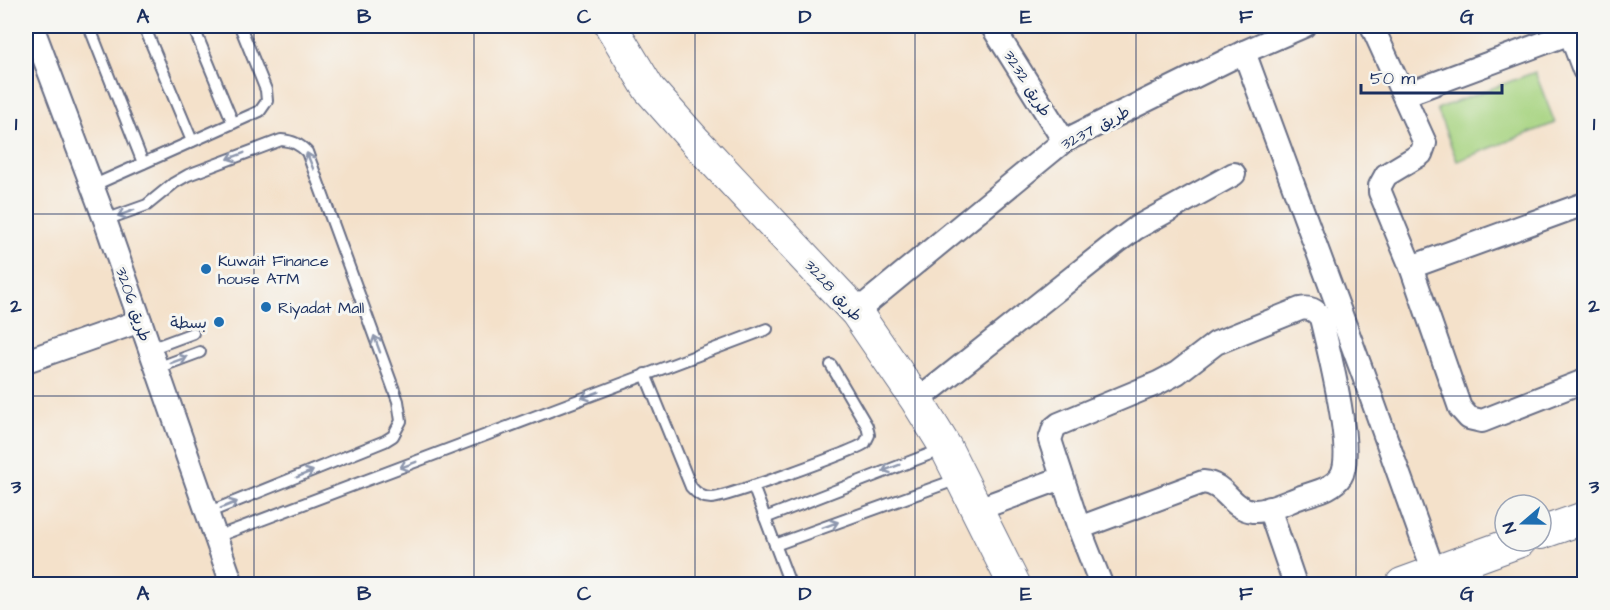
<svg xmlns="http://www.w3.org/2000/svg" width="1610" height="610" font-family="'Architects Daughter','Playpen Sans Arabic',sans-serif">
<style>
.green{fill:#a6d37f;stroke:#60816e;stroke-width:1.5}
.lines{fill:none;stroke-linecap:round;stroke-linejoin:round}
.lane-casing{stroke:#676d84;stroke-width:14}
.street-casing{stroke:#676d84;stroke-width:26}
.secondary-casing{stroke:#676d84;stroke-width:34}
.lane{stroke:#fff;stroke-width:10}
.street{stroke:#fff;stroke-width:22}
.secondary{stroke:#fff;stroke-width:32}
.oneway{stroke:#8d97ae}
.grid{fill:none;stroke:#1b2f5e;stroke-width:1.5;stroke-opacity:0.55}
.poi-dot{fill:#1f6fb2;stroke:#f6f6f2;stroke-width:2}
.labels{text-anchor:middle;stroke-width:6;stroke-linejoin:round;paint-order:stroke}
.street-label{font-size:16px;fill:#1b2f5e;stroke:#f6f6f2}
.poi-label{font-size:16px;fill:#1b2f5e;stroke:#f6f6f2;text-anchor:start}
.neatline{fill:none;stroke:#1b2f5e;stroke-width:2}
.grid-label{font-size:20px;text-anchor:middle;font-weight:bold;fill:#1b2f5e}
</style>
<rect width="100%" height="100%" fill="#f6f6f2"/>
<filter id="ink" filterUnits="userSpaceOnUse"><feTurbulence type="fractalNoise" baseFrequency=".0167" numOctaves="2"/><feDisplacementMap in="SourceGraphic" scale="12" xChannelSelector="R" yChannelSelector="G"/><feConvolveMatrix kernelMatrix="1 2 1 2 8 2 1 2 1" color-interpolation-filters="sRGB"/></filter>
<filter id="wash" filterUnits="userSpaceOnUse"><feTurbulence type="fractalNoise" baseFrequency=".008" numOctaves="4" result="noise"/><feDisplacementMap in="SourceGraphic" scale="24" xChannelSelector="R" yChannelSelector="G"/><feGaussianBlur stdDeviation="1.35" result="paint"/><feColorMatrix in="noise" values="0 0 0 0 0 0 0 0 0 0 0 0 0 0 0 0 0 1.4 0 .05"/><feComposite in="paint" operator="in"/></filter>
<g filter="url(#wash)">
<rect width="100%" height="100%" fill="#f4e1ca"/>
<polygon class="green" points="1535,72 1555,123 1457,161 1437,109"/>
</g>
<g filter="url(#ink)">
<g class="lines">
<defs>
<g id="lane">
<polyline points="89,26 143,163"/>
<polyline points="144,26 192,141"/>
<polyline points="193,26 233,123"/>
<polyline points="92,186 260,111 267,101 266,90 240,26"/>
<path d="M 105,220 L 147,205 L 174,183 L 188,175 L 281,140 C 293,141 299,144 307,152 L 398,401 L 401,421 L 393,436 L 385,441 L 207,513"/>
<polyline points="150,349 193,333"/>
<polyline points="157,368 200,352"/>
<path d="M 645,374 L 691,487 C 696,493 702,498 711,498 C 722,499 855,451 865,443 L 869,435 L 867,426 L 831,365"/>
<polyline points="753,486 790,584"/>
<polyline points="765,518 943,449"/>
<polyline points="216,537 767,329"/>
<polyline points="775,545 958,479"/>
<polyline points="1459,584 1473,581 1483,584"/>
</g>
<g id="street">
<polyline points="32,26 105,220 232,584"/>
<polyline points="992,26 1064,141"/>
<polyline points="1372,26 1425,143 1421,154 1386,175 1380,186 1380,192 1411,267 1460,408 1469,418 1482,421 1584,381"/>
<polyline points="1570,33 1584,70"/>
<polyline points="1244,52 1363,374 1434,572"/>
<polyline points="1404,95 1584,28"/>
<polyline points="1411,267 1584,204"/>
<polyline points="856,312 1064,141 1244,52 1304,26"/>
<polyline points="26,361 140,321"/>
<polyline points="917,401 1117,242 1136,228 1234,174"/>
<polyline points="1269,508 1295,584"/>
<polyline points="978,509 1062,478"/>
<path d="M 1079,528 L 1203,482 C 1227,484 1229,508 1253,511 C 1268,512 1287,502 1301,497 C 1315,492 1333,489 1341,476 C 1355,454 1328,347 1321,318 C 1316,310 1309,307 1300,309 L 1216,343 L 1177,373 L 1158,383 L 1059,424 L 1054,428 L 1050,440 L 1079,528 L 1101,584"/>
</g>
<g id="secondary">
<polyline points="611,26 649,89 696,142 856,312 917,401 946,448 1014,584"/>
<polyline points="1541,533 1584,518"/>
<polyline points="1402,584 1520,541"/>
</g>
</defs>
<use href="#lane" class="lane-casing"/>
<use href="#street" class="street-casing"/>
<use href="#secondary" class="secondary-casing"/>
<use href="#lane" class="lane"/>
<use href="#street" class="street"/>
<use href="#secondary" class="secondary"/>
</g>
<defs><path id="oneway-shaft" d="M-6 0H5M1.5-3L5.5 0L1.5 3" fill="none" stroke-width="1.6" stroke-linecap="round" stroke-linejoin="round" transform="scale(1.5)"/></defs>
<g class="oneway">
<use href="#oneway-shaft" transform="translate(236 156) rotate(159)"/>
<use href="#oneway-shaft" transform="translate(310 161) rotate(-112)"/>
<use href="#oneway-shaft" transform="translate(126 213) rotate(160)"/>
<use href="#oneway-shaft" transform="translate(377 344) rotate(-110)"/>
<use href="#oneway-shaft" transform="translate(179 360) rotate(-20)"/>
<use href="#oneway-shaft" transform="translate(590 395) rotate(159)"/>
<use href="#oneway-shaft" transform="translate(408 465) rotate(159)"/>
<use href="#oneway-shaft" transform="translate(891 468) rotate(159)"/>
<use href="#oneway-shaft" transform="translate(305 474) rotate(-22)"/>
<use href="#oneway-shaft" transform="translate(229 505) rotate(-22)"/>
<use href="#oneway-shaft" transform="translate(830 525) rotate(-20)"/>
</g>
</g>
<path class="grid" d="M 254,26 L 254,584M 474,26 L 474,584M 695,26 L 695,584M 915,26 L 915,584M 1136,26 L 1136,584M 1356,26 L 1356,584M 26,214 L 1584,214M 26,396 L 1584,396"/>
<g class="poi-dot">
<circle cx="206" cy="269" r="6"/>
<circle cx="266" cy="307" r="6"/>
<circle cx="219" cy="322" r="6"/>
</g>
<g class="labels">
<g class="street-label">
<text transform="translate(1028 83) rotate(58)" y="6">طريق 3232</text>
<text transform="translate(1095 127) rotate(-28)" y="6">طريق 3237</text>
<text transform="translate(834 290) rotate(48)" y="6">طريق 3228</text>
<text transform="translate(134 304) rotate(71)" y="6">طريق 3206</text>
</g>
<g class="poi-label">
<text x="218" y="266">Kuwait Finance<tspan x="218" dy="18">house ATM</tspan></text>
<text x="278" y="313">Riyadat Mall</text>
<text x="207" y="328" text-anchor="end">بسطة</text>
</g>
</g>
<rect width="1610" height="610" fill="none" stroke="#f6f6f2" stroke-width="66"/>
<g transform="translate(1523 523) rotate(250)"><circle r="28" fill="#f6f6f2" stroke="#9ea6b7" stroke-width="1.5"/>
<path d="M0-4.5L10 22L0 15L-10 22Z" fill="#1f6fb2"/>
<text y="-9" font-size="16" font-weight="bold" text-anchor="middle" fill="#1b2f5e">N</text>
</g>
<path d="M1361 84v9h141v-9" fill="none" stroke="#1b2f5e" stroke-width="3"/>
<text x="1370" y="84" font-size="18" fill="#1b2f5e" stroke="#f6f6f2" stroke-width="4.5" paint-order="stroke">50 m</text>
<rect x="33" y="33" width="1544" height="544" class="neatline"/>
<g class="grid-label">
<text x="143" y="23">A</text>
<text x="364" y="23">B</text>
<text x="584" y="23">C</text>
<text x="805" y="23">D</text>
<text x="1026" y="23">E</text>
<text x="1246" y="23">F</text>
<text x="1467" y="23">G</text>
<text x="16" y="130">1</text>
<text x="1594" y="130">1</text>
<text x="16" y="312">2</text>
<text x="1594" y="312">2</text>
<text x="16" y="493">3</text>
<text x="1594" y="493">3</text>
<text x="143" y="600">A</text>
<text x="364" y="600">B</text>
<text x="584" y="600">C</text>
<text x="805" y="600">D</text>
<text x="1026" y="600">E</text>
<text x="1246" y="600">F</text>
<text x="1467" y="600">G</text>
</g>
</svg>
